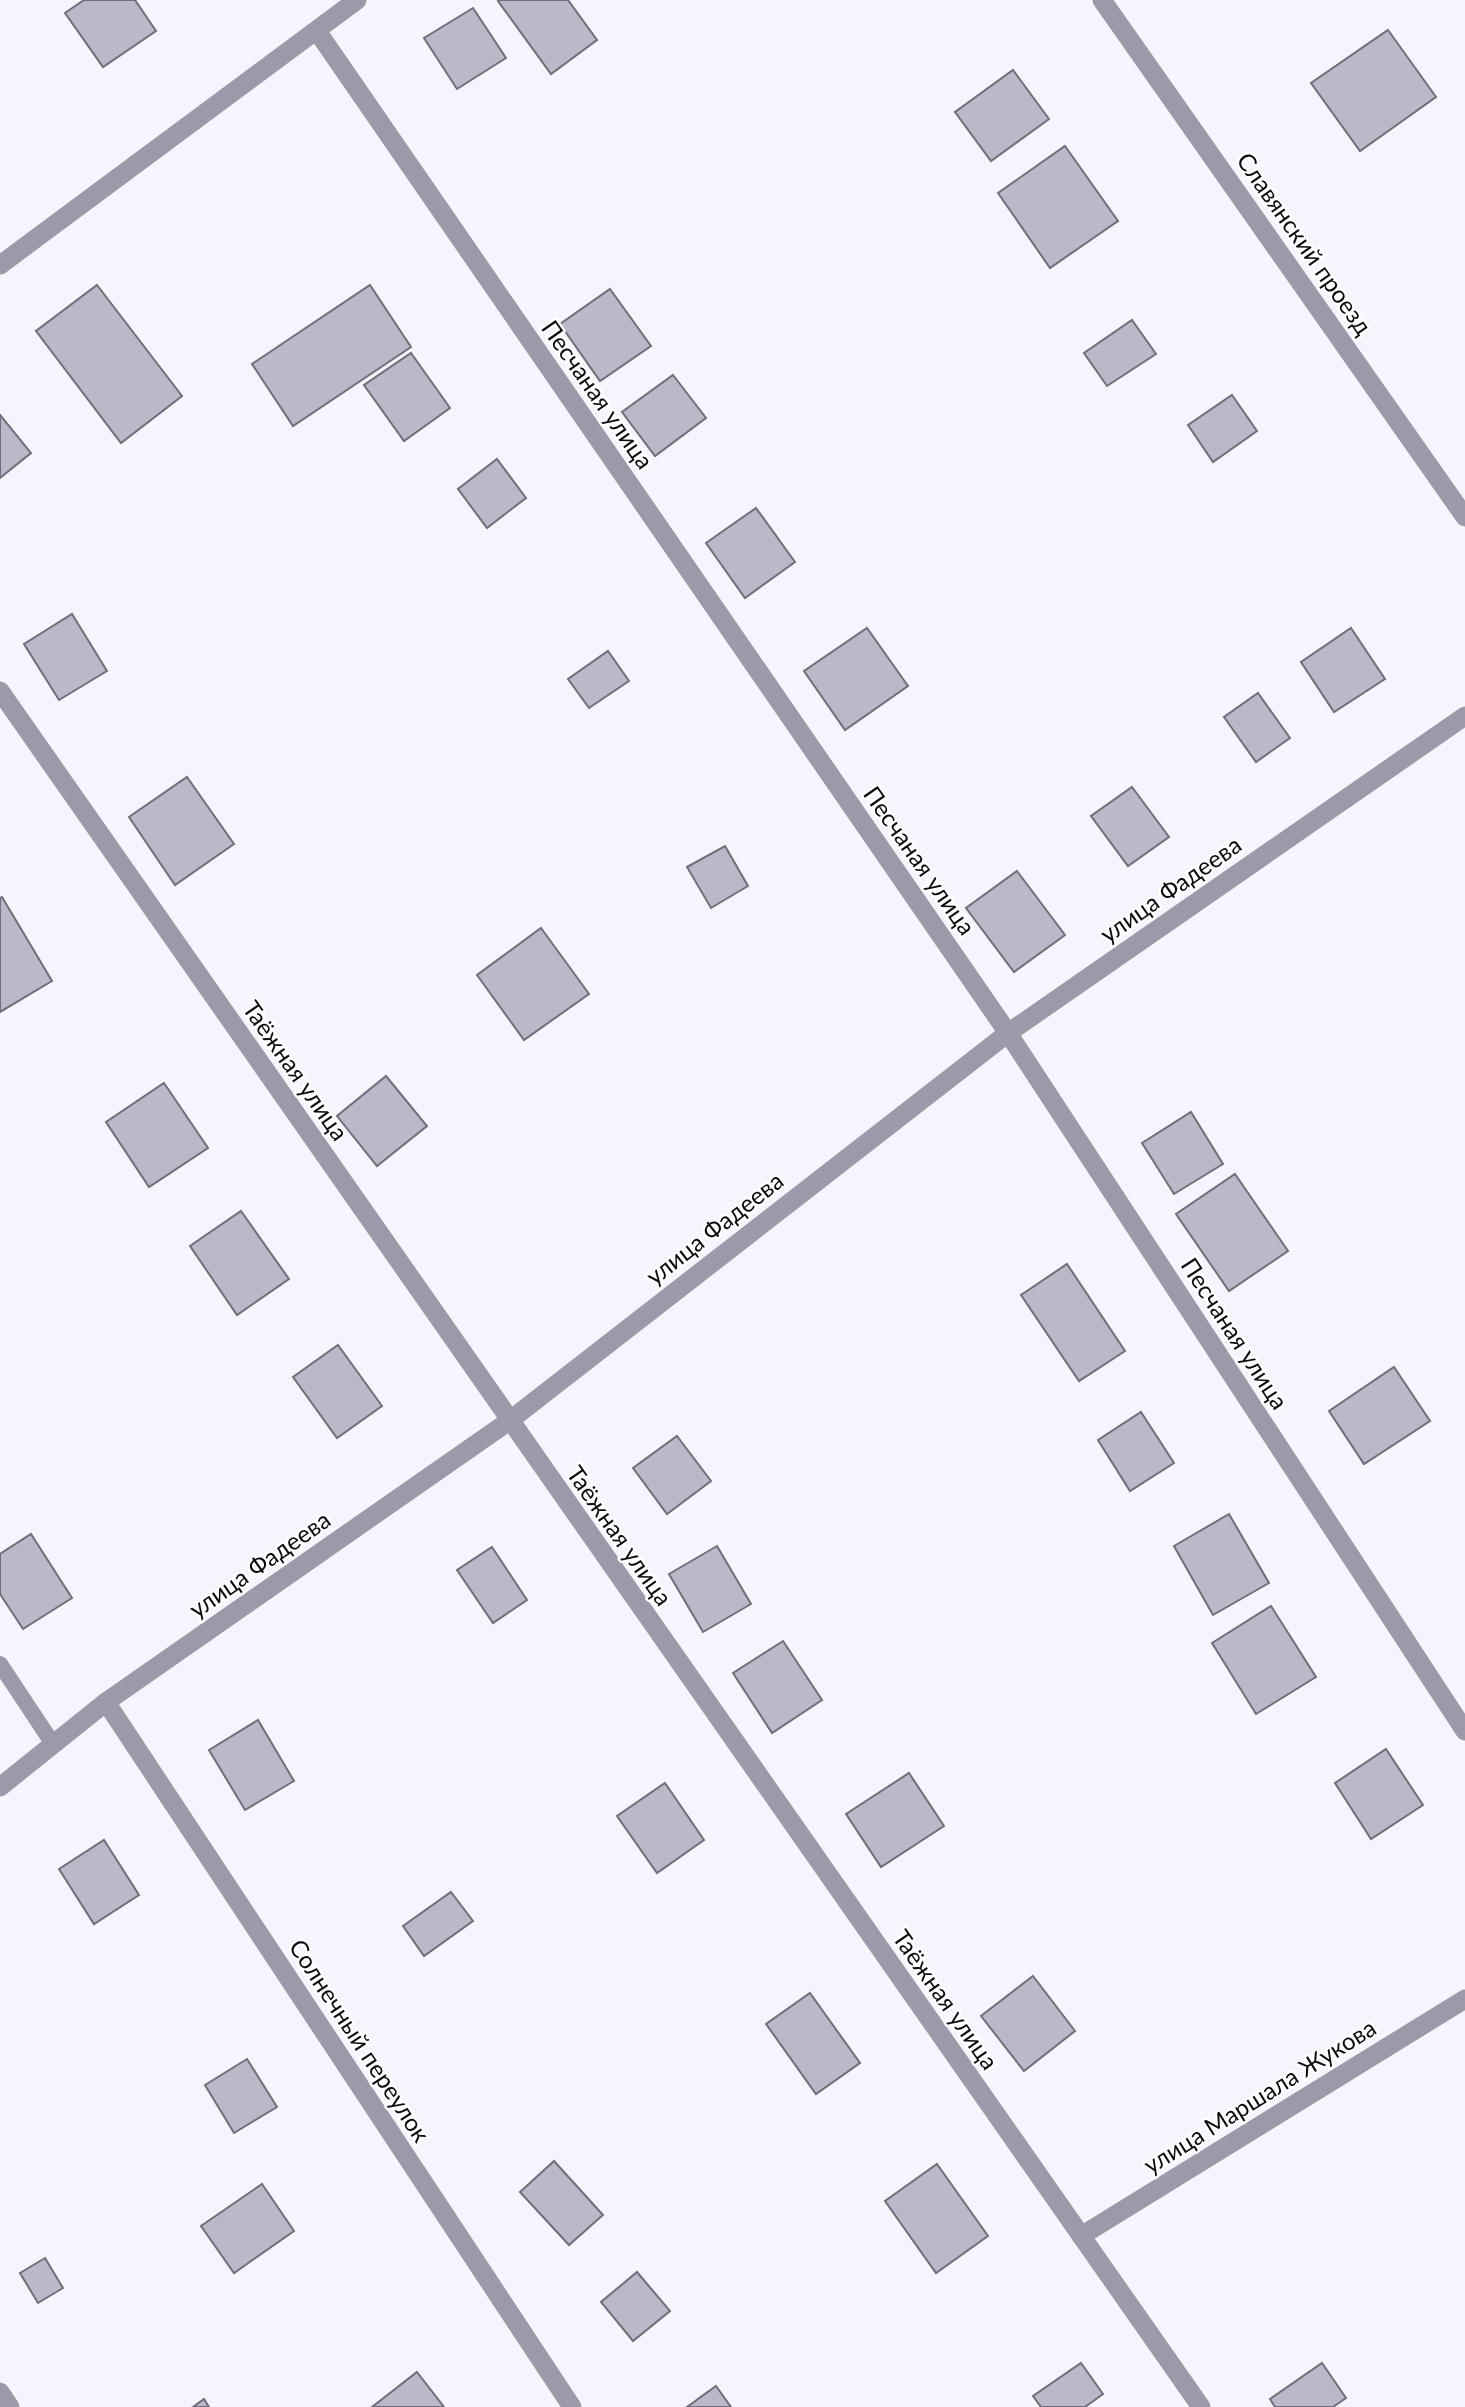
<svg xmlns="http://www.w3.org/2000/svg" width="1465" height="2407" font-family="Lato,sans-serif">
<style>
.building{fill:#bdb8c7;stroke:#726d7b;stroke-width:2}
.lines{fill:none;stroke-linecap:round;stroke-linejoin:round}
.service{stroke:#9e99a9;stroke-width:16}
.minor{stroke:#9e99a9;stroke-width:19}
.labels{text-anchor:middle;stroke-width:5;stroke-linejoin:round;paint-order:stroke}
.street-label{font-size:24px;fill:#0c0a0f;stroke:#fff}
</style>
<rect width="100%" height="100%" fill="#f7f4fe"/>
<g class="building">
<polygon points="84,0 135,0 156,31 103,67 65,13"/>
<polygon points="500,0 568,0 597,40 551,74 498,1"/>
<polygon points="473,8 506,58 457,89 424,38"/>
<polygon points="1388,30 1436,97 1360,151 1311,83"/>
<polygon points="1013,70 1049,119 991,161 955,112"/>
<polygon points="1065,146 1118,221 1050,268 998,193"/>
<polygon points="97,285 182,396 121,443 36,331"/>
<polygon points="370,285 411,347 293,426 252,364"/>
<polygon points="610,289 651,346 600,381 560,324"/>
<polygon points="1132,320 1156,354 1107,386 1084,353"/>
<polygon points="411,353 450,408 404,441 364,385"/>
<polygon points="673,375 706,418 655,456 622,412"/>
<polygon points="1232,395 1257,431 1213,462 1188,425"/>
<polygon points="0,415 31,453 0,478"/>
<polygon points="497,459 526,498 487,528 458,489"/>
<polygon points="756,508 795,562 745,598 706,543"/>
<polygon points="72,614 107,671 59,700 24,644"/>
<polygon points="867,628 908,686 845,730 804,671"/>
<polygon points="1351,628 1385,679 1334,712 1301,662"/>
<polygon points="608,651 629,681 589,708 568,679"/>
<polygon points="1258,693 1290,738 1256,762 1224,717"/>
<polygon points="187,777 234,844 175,885 129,817"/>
<polygon points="1132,787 1169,837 1128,866 1091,816"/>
<polygon points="725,846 748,886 711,908 687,867"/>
<polygon points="1017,871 1065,935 1014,972 966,908"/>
<polygon points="2,897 52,981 0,1012 0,898"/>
<polygon points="541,928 589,994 524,1040 477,975"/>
<polygon points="386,1076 427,1126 377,1166 337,1116"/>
<polygon points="164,1083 208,1148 149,1187 106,1122"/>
<polygon points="1191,1112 1223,1164 1174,1194 1142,1143"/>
<polygon points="1235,1174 1288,1251 1229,1291 1176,1214"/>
<polygon points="241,1211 289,1279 237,1315 190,1246"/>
<polygon points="1067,1264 1125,1351 1079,1381 1021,1295"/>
<polygon points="338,1345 382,1406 337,1438 293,1377"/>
<polygon points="1394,1367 1430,1421 1364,1464 1329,1411"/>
<polygon points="1141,1412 1174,1463 1130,1491 1098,1440"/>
<polygon points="677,1436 711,1481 667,1514 633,1468"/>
<polygon points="1229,1514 1269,1583 1213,1615 1174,1546"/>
<polygon points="31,1534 72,1598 23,1629 0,1594 0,1554"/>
<polygon points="717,1546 751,1604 703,1632 669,1574"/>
<polygon points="492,1547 527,1600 493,1623 457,1570"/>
<polygon points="1271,1606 1316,1677 1256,1714 1212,1643"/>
<polygon points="783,1641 822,1700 772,1733 733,1673"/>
<polygon points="258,1720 294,1781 245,1810 209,1750"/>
<polygon points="1386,1749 1423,1805 1371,1839 1335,1783"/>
<polygon points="909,1773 944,1826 881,1867 846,1814"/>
<polygon points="665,1783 704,1840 657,1873 617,1816"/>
<polygon points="104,1840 139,1895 94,1924 59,1869"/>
<polygon points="451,1892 473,1921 424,1956 403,1926"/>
<polygon points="1033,1976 1075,2031 1024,2071 981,2016"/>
<polygon points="810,1993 860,2063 816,2094 766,2024"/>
<polygon points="247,2059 277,2107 234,2133 205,2085"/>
<polygon points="554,2161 603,2215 569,2245 520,2192"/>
<polygon points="937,2164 988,2236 936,2273 885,2201"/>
<polygon points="262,2184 294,2231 234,2273 201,2226"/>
<polygon points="45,2258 63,2288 38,2303 20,2273"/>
<polygon points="637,2272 670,2311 633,2341 601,2302"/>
<polygon points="1081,2363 1103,2394 1085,2407 1041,2407 1033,2396"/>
<polygon points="1322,2363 1346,2398 1333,2407 1275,2407 1270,2399"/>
<polygon points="417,2372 444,2407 372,2407"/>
<polygon points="716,2386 731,2407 687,2407"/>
<polygon points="204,2399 209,2407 193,2407"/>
</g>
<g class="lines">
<polyline class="service" points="0,1664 53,1744"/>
<g class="minor">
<polyline points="1102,0 1465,517"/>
<polyline points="317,31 1008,1033 1465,1731"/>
<polyline points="0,265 357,0"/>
<polyline points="0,691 1201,2407"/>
<polyline points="106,1702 572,2407"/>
<polyline points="0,1787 106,1702 509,1421 1008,1033 1465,716"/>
<polyline points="1081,2236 1465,1999"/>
<polyline points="0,2392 10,2407"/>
</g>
</g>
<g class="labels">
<g class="street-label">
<text transform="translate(1304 244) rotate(55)" y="8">Славянский проезд</text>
<text transform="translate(597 395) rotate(55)" y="8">Песчаная улица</text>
<text transform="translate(919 861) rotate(55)" y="8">Песчаная улица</text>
<text transform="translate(1171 890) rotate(-35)" y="8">улица Фадеева</text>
<text transform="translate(295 1071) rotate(55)" y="8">Таёжная улица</text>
<text transform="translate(715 1229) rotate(-38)" y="8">улица Фадеева</text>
<text transform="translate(1234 1334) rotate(57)" y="8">Песчаная улица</text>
<text transform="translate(619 1536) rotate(55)" y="8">Таёжная улица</text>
<text transform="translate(260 1565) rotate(-35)" y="8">улица Фадеева</text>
<text transform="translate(945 2000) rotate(55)" y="8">Таёжная улица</text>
<text transform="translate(359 2041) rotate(57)" y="8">Солнечный переулок</text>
<text transform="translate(1260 2097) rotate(-32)" y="8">улица Маршала Жукова</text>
</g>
</g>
</svg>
